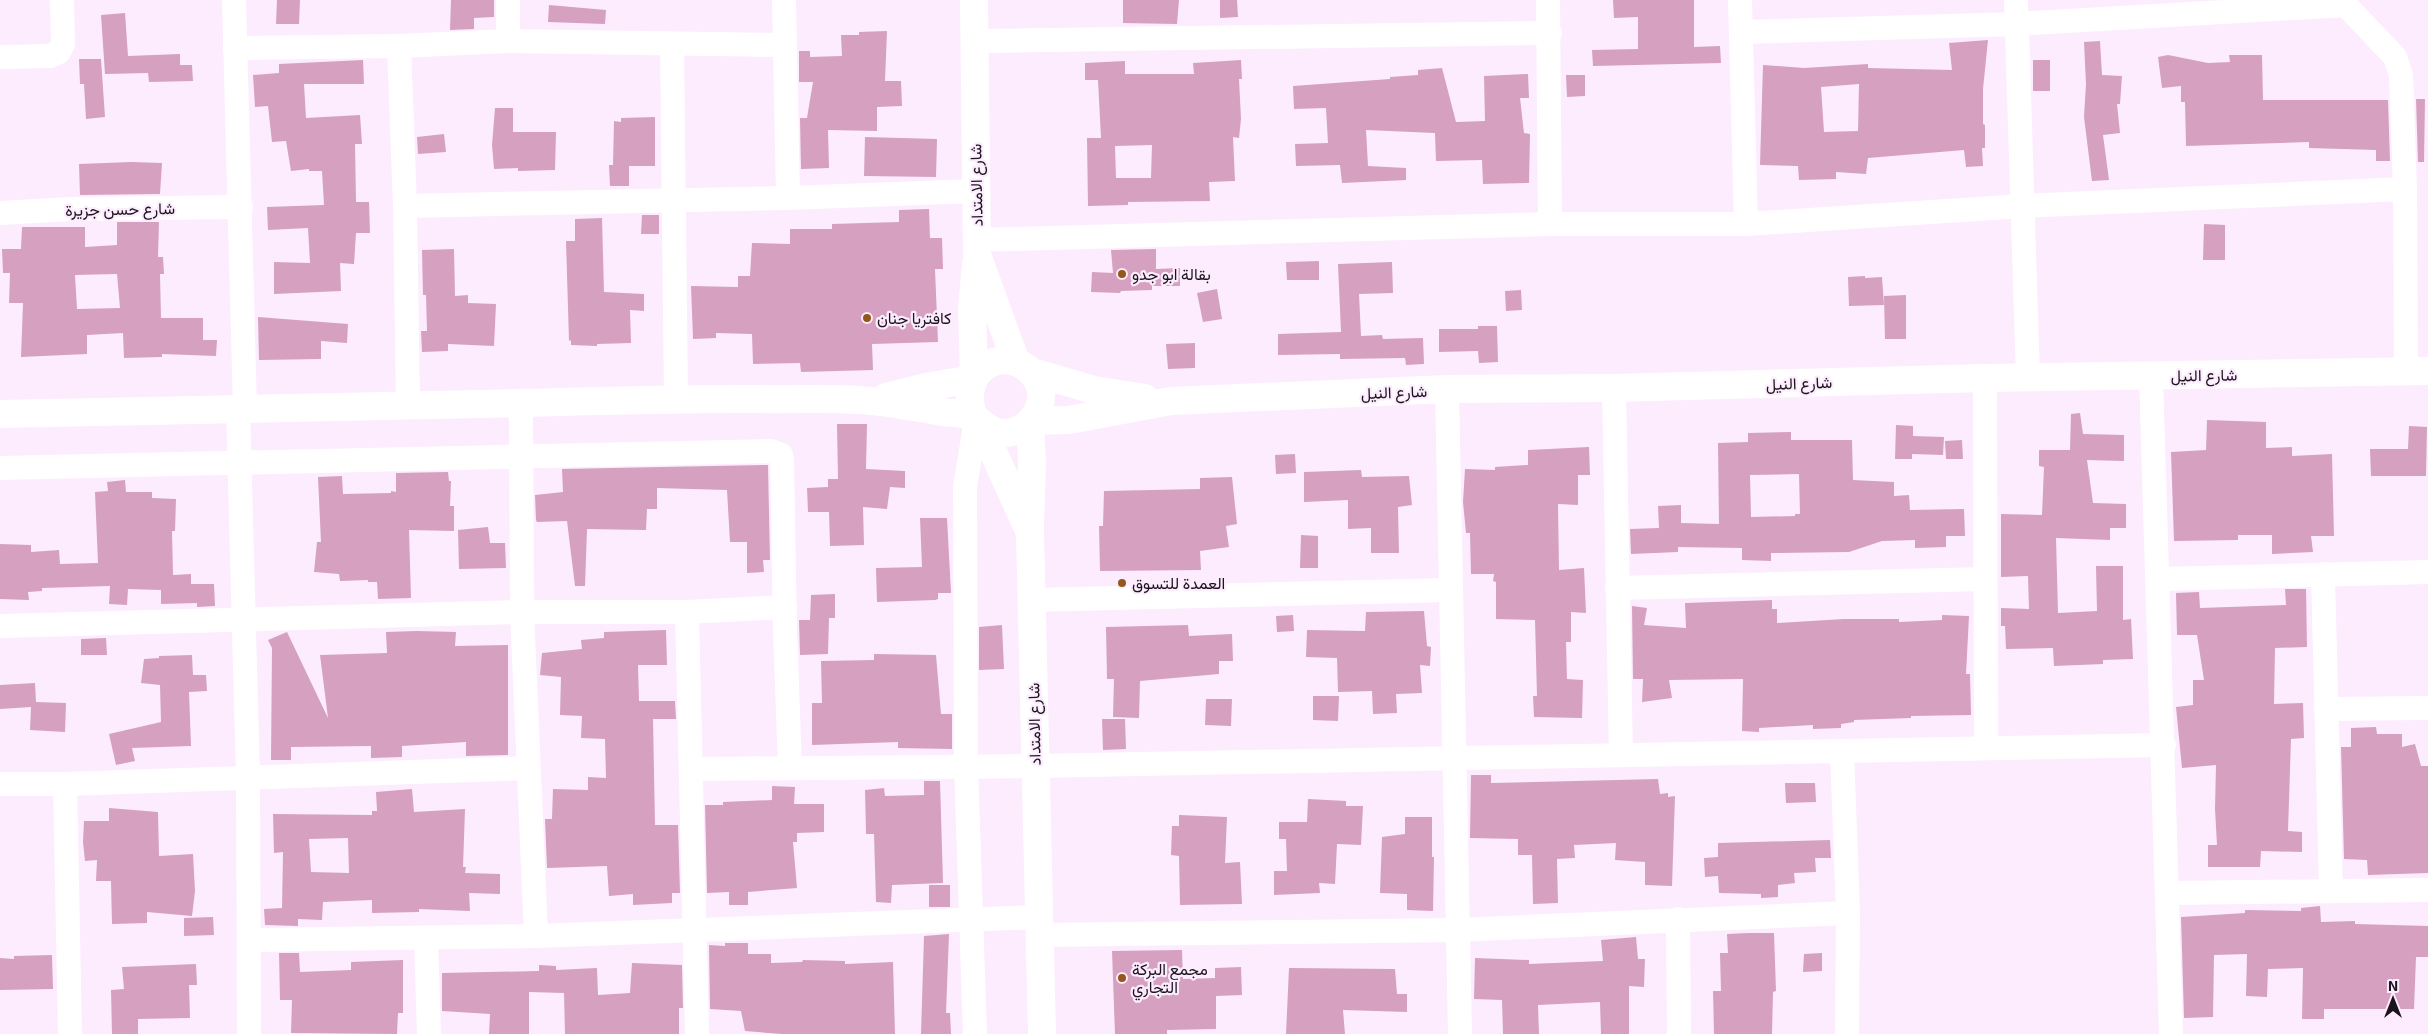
<svg xmlns="http://www.w3.org/2000/svg" width="2428" height="1034" font-family="'Exo 2',Vazirmatn,sans-serif">
<style>
.building{fill:#d6a0c1;fill-rule:evenodd}
.lines{fill:none;stroke-linecap:round;stroke-linejoin:round}
.street{stroke:#fff;stroke-width:24}
.secondary{stroke:#fff;stroke-width:28}
.poi-dot{fill:#94561b;stroke:#fcecfe;stroke-width:2}
.labels{text-anchor:middle;stroke-width:4.5;stroke-linejoin:round;paint-order:stroke}
.street-label{font-size:16px;fill:#1b141c;stroke:#fcecfe}
.poi-label{font-size:16px;fill:#1b141c;stroke:#fcecfe;text-anchor:start}
</style>
<rect width="100%" height="100%" fill="#fcecfe"/>
<g class="building">
<polygon points="277,0 300,0 299,24 276,24"/>
<polygon points="451,0 494,0 494,17 474,18 474,29 450,30"/>
<polygon points="1123,0 1179,0 1177,24 1123,23"/>
<polygon points="1220,0 1237,0 1238,17 1220,18"/>
<polygon points="1613,0 1694,0 1694,47 1720,46 1721,63 1593,66 1592,50 1638,49 1638,17 1614,18"/>
<polygon points="549,5 606,10 605,24 548,22"/>
<polygon points="125,13 128,56 180,54 180,65 192,65 193,81 149,82 148,73 105,74 101,15"/>
<polygon points="887,31 885,81 901,81 902,106 877,107 877,131 828,130 829,168 801,169 800,118 807,118 813,82 799,82 799,51 810,51 810,57 842,56 841,35 859,35 859,32"/>
<path d="M 1988,40 L 1983,89 L 1983,124 L 1985,125 L 1985,148 L 1982,148 L 1983,166 L 1966,167 L 1964,150 L 1868,158 L 1866,174 L 1836,172 L 1836,179 L 1799,180 L 1798,166 L 1760,165 L 1763,65 L 1804,68 L 1868,64 L 1868,68 L 1952,70 L 1949,43 ZM 1859,84 L 1858,131 L 1824,132 L 1821,87 Z"/>
<polygon points="2100,41 2102,75 2122,76 2120,104 2117,104 2120,133 2103,135 2109,180 2092,181 2084,117 2086,84 2084,42"/>
<polygon points="2168,55 2208,63 2230,62 2229,55 2262,55 2263,100 2388,100 2390,161 2376,161 2376,150 2309,148 2309,142 2186,146 2185,102 2181,102 2181,86 2162,88 2158,57"/>
<polygon points="79,59 101,59 105,117 86,119 84,84 80,84"/>
<polygon points="363,60 364,84 304,84 306,118 360,115 362,144 355,144 356,202 369,202 370,233 356,233 354,264 340,263 341,291 274,294 274,262 310,263 308,228 268,230 267,207 324,205 322,171 309,171 309,169 291,171 286,141 272,142 268,106 255,107 253,75 279,73 279,64"/>
<path d="M 1241,60 L 1242,79 L 1239,79 L 1241,119 L 1239,138 L 1233,137 L 1235,181 L 1209,182 L 1210,201 L 1128,202 L 1128,205 L 1088,206 L 1087,138 L 1101,138 L 1098,80 L 1085,80 L 1085,63 L 1125,61 L 1125,74 L 1194,74 L 1193,63 ZM 1152,145 L 1151,178 L 1116,178 L 1115,146 Z"/>
<rect x="2033" y="60" width="17" height="31"/>
<polygon points="1442,68 1456,122 1485,121 1484,76 1528,74 1529,98 1520,98 1524,133 1530,134 1529,183 1483,184 1482,160 1436,161 1435,133 1366,130 1368,166 1406,168 1406,180 1342,183 1340,165 1296,166 1295,144 1328,143 1326,108 1294,109 1293,86 1390,79 1390,77 1418,75 1418,70"/>
<polygon points="1566,75 1585,75 1585,96 1567,97"/>
<polygon points="2416,99 2425,99 2424,162 2418,162"/>
<polygon points="495,108 513,108 513,132 556,132 555,170 518,171 518,168 494,169 492,145"/>
<polygon points="655,117 655,166 629,166 629,186 610,186 609,165 613,165 614,121 621,122 621,118"/>
<polygon points="444,134 446,152 418,154 417,137"/>
<polygon points="865,137 937,139 936,177 864,176"/>
<polygon points="131,162 162,163 160,194 80,195 79,164"/>
<polygon points="929,209 930,238 942,238 943,269 935,269 938,342 872,344 873,370 801,372 800,363 753,364 752,334 716,333 716,338 693,339 691,286 738,287 738,276 750,276 752,243 790,244 790,229 832,229 832,224 899,222 899,210"/>
<polygon points="642,215 659,215 659,234 641,234"/>
<polygon points="602,218 604,292 644,294 644,311 630,310 631,343 597,344 597,346 571,345 571,340 569,341 566,241 575,241 575,219"/>
<path d="M 117,222 L 159,222 L 158,257 L 163,257 L 164,274 L 160,274 L 161,318 L 203,318 L 203,340 L 217,340 L 216,356 L 162,354 L 162,357 L 124,358 L 123,333 L 87,335 L 87,354 L 21,357 L 23,303 L 9,303 L 10,273 L 3,273 L 2,249 L 21,249 L 22,227 L 85,227 L 85,247 L 117,245 ZM 117,274 L 120,308 L 77,309 L 75,275 Z"/>
<polygon points="2204,224 2225,225 2225,260 2203,260"/>
<polygon points="454,249 455,296 468,295 468,303 496,304 494,346 448,344 448,351 422,352 421,331 427,331 426,295 423,295 422,250"/>
<polygon points="1156,249 1156,269 1180,268 1180,286 1152,286 1152,290 1121,291 1120,293 1091,292 1092,272 1113,273 1111,250"/>
<polygon points="1319,261 1319,280 1287,280 1286,262"/>
<polygon points="1392,262 1393,293 1359,294 1361,336 1382,335 1383,339 1423,338 1424,364 1406,365 1405,358 1340,359 1340,354 1278,355 1278,334 1341,332 1338,264"/>
<polygon points="1865,276 1865,278 1882,277 1884,305 1849,306 1848,277"/>
<polygon points="1217,289 1222,319 1203,322 1197,293"/>
<polygon points="1521,290 1522,310 1506,311 1505,291"/>
<polygon points="1906,295 1906,339 1885,339 1884,296"/>
<polygon points="258,317 348,324 347,343 321,341 321,359 259,360"/>
<polygon points="1478,326 1497,326 1498,362 1479,363 1478,351 1439,352 1439,329 1478,329"/>
<polygon points="1195,343 1195,368 1168,369 1166,344"/>
<polygon points="2080,413 2083,434 2124,435 2124,461 2087,460 2093,503 2126,504 2126,528 2110,528 2110,540 2056,538 2058,613 2097,611 2096,566 2123,566 2123,620 2131,619 2133,659 2103,660 2103,664 2054,666 2053,648 2006,649 2005,626 2001,626 2001,608 2029,609 2028,576 2001,577 2001,514 2042,515 2044,467 2039,466 2039,450 2070,450 2071,414"/>
<polygon points="2207,420 2266,422 2266,448 2292,447 2292,456 2332,454 2334,536 2311,536 2313,552 2272,554 2272,535 2238,535 2238,540 2174,541 2171,452 2206,450"/>
<polygon points="837,424 867,424 866,469 905,471 905,488 890,487 887,509 863,507 864,545 830,546 829,512 808,512 807,488 828,487 828,479 838,479"/>
<polygon points="1896,425 1913,426 1913,436 1944,437 1943,455 1912,454 1912,459 1895,459"/>
<polygon points="2409,426 2427,427 2426,476 2371,476 2370,449 2408,449"/>
<path d="M 1791,432 L 1791,440 L 1852,440 L 1853,480 L 1894,482 L 1894,496 L 1909,495 L 1910,510 L 1964,509 L 1965,536 L 1946,536 L 1946,547 L 1915,548 L 1915,540 L 1882,541 L 1849,552 L 1771,553 L 1771,561 L 1742,560 L 1742,548 L 1678,547 L 1678,552 L 1631,554 L 1630,529 L 1659,528 L 1658,506 L 1681,505 L 1681,523 L 1719,524 L 1718,443 L 1748,442 L 1748,433 ZM 1799,474 L 1800,514 L 1795,514 L 1795,516 L 1751,517 L 1750,475 Z"/>
<polygon points="1962,440 1963,459 1946,459 1945,441"/>
<polygon points="1589,447 1590,475 1578,475 1578,505 1558,504 1559,570 1584,568 1586,613 1571,612 1571,642 1566,642 1567,679 1583,680 1582,718 1534,717 1533,696 1537,696 1535,620 1496,619 1496,582 1493,581 1494,574 1471,574 1470,533 1466,533 1463,502 1465,469 1495,470 1495,467 1528,465 1528,450"/>
<polygon points="1295,454 1296,473 1276,474 1275,455"/>
<polygon points="768,465 770,560 763,560 764,572 747,573 747,542 730,542 727,490 657,488 657,509 647,509 646,530 587,529 585,586 575,586 567,521 537,522 536,520 535,495 563,492 562,469"/>
<polygon points="1361,470 1362,477 1409,476 1412,505 1398,507 1399,553 1371,553 1371,528 1348,529 1348,500 1304,502 1304,472"/>
<polygon points="448,472 449,481 451,481 450,506 454,506 454,531 409,530 411,598 378,599 377,582 368,582 368,580 340,581 339,574 314,572 317,542 321,542 318,477 342,476 343,494 391,493 391,491 396,492 396,473"/>
<polygon points="1232,477 1237,524 1226,526 1229,547 1200,551 1201,570 1100,571 1099,526 1103,526 1104,491 1200,489 1200,478"/>
<polygon points="125,480 126,492 152,492 152,498 176,499 175,531 172,531 173,575 191,574 191,584 214,584 215,606 197,607 197,603 161,604 161,590 128,589 127,605 109,604 110,586 42,588 42,591 28,592 29,600 0,599 0,544 31,545 31,552 59,550 60,564 98,563 95,492 108,491 107,482"/>
<polygon points="920,518 947,518 951,593 938,593 938,599 935,600 877,602 876,568 922,567"/>
<polygon points="488,527 490,543 505,543 506,568 459,569 458,530"/>
<polygon points="1301,535 1318,536 1318,568 1300,568"/>
<polygon points="2285,589 2306,589 2307,647 2275,648 2274,704 2303,703 2304,738 2291,739 2288,831 2302,832 2302,852 2261,851 2260,867 2208,867 2208,845 2217,845 2215,809 2216,765 2182,768 2176,707 2193,705 2193,680 2204,680 2197,635 2177,635 2176,593 2199,592 2200,608 2286,605"/>
<polygon points="835,594 835,618 829,618 828,654 800,655 799,620 810,620 811,595"/>
<polygon points="1772,600 1772,609 1777,609 1777,623 1844,619 1899,619 1899,622 1942,620 1942,615 1969,616 1966,674 1970,674 1971,715 1911,716 1911,718 1854,720 1854,722 1841,724 1841,728 1813,729 1813,725 1759,728 1759,732 1742,731 1743,679 1669,680 1672,698 1642,702 1643,679 1633,679 1632,606 1647,608 1644,625 1686,628 1685,603"/>
<polygon points="1424,611 1427,646 1431,647 1430,666 1420,665 1422,693 1396,694 1397,713 1373,714 1372,691 1338,692 1337,658 1306,657 1307,630 1365,631 1366,612"/>
<polygon points="1293,615 1294,631 1277,632 1276,616"/>
<polygon points="1002,625 1004,669 979,670 979,627"/>
<polygon points="1188,625 1189,636 1232,634 1233,661 1219,661 1219,674 1140,681 1139,718 1113,717 1114,679 1107,679 1106,627"/>
<polygon points="666,630 667,665 638,665 639,701 675,701 676,719 653,719 655,825 678,825 680,893 672,893 672,903 633,905 633,894 609,896 607,866 547,868 545,819 552,819 553,789 588,790 588,777 606,778 605,739 581,738 582,716 560,715 561,677 540,675 542,653 582,649 581,640 604,638 604,632"/>
<polygon points="417,631 456,632 455,646 508,645 508,755 466,756 466,742 402,746 402,757 371,758 371,746 291,747 291,760 271,760 272,648 268,640 287,632 328,718 320,655 387,653 386,632"/>
<polygon points="106,638 107,655 81,655 81,639"/>
<polygon points="874,654 936,655 941,714 952,714 952,749 898,748 898,742 812,745 812,703 822,703 821,661 874,660"/>
<polygon points="192,655 193,675 206,675 207,691 189,692 191,746 132,748 135,761 116,765 109,734 161,722 160,685 141,683 144,659 159,658 159,656"/>
<polygon points="35,683 36,702 66,703 65,732 30,730 31,707 0,709 0,685"/>
<polygon points="1313,696 1339,696 1338,721 1313,720"/>
<polygon points="1206,699 1232,699 1231,726 1205,725"/>
<polygon points="1102,719 1125,719 1126,749 1103,750"/>
<polygon points="2376,727 2377,734 2402,734 2402,747 2415,744 2421,766 2428,766 2428,873 2368,875 2367,860 2344,859 2341,747 2351,747 2351,728"/>
<polygon points="1471,775 1491,775 1491,783 1658,779 1660,794 1668,793 1668,797 1675,796 1672,886 1645,885 1645,862 1615,860 1616,843 1574,845 1575,858 1557,859 1558,903 1533,904 1532,855 1518,855 1518,839 1470,838"/>
<polygon points="924,781 940,781 943,883 892,885 891,903 876,902 874,834 866,834 865,790 884,788 885,796 924,795"/>
<polygon points="1785,783 1815,783 1816,802 1786,803"/>
<polygon points="772,786 795,787 794,804 824,804 824,832 797,833 797,842 793,842 797,888 748,892 748,905 729,905 729,892 707,893 705,805 723,805 723,802 772,800"/>
<path d="M 412,789 L 414,812 L 465,809 L 463,867 L 466,867 L 465,873 L 500,874 L 500,894 L 469,893 L 470,911 L 419,909 L 419,912 L 372,913 L 372,900 L 323,902 L 322,920 L 298,919 L 298,926 L 265,925 L 264,909 L 282,908 L 283,852 L 274,853 L 273,814 L 372,815 L 372,811 L 377,811 L 376,792 ZM 348,838 L 349,873 L 311,872 L 309,839 Z"/>
<polygon points="1308,799 1346,801 1346,806 1363,806 1361,845 1337,844 1335,884 1319,883 1320,893 1274,895 1274,871 1287,871 1286,839 1279,839 1279,822 1307,822"/>
<polygon points="109,808 158,812 159,856 193,854 195,891 192,916 147,912 147,923 112,924 111,881 96,881 97,860 85,861 83,842 84,821 109,821"/>
<polygon points="1179,815 1227,817 1225,863 1240,862 1242,904 1180,905 1179,856 1171,855 1172,826 1179,826"/>
<polygon points="1405,817 1432,817 1432,857 1434,857 1433,911 1407,910 1407,894 1380,893 1382,837 1405,834"/>
<polygon points="1830,840 1831,858 1815,858 1816,872 1794,873 1795,883 1778,885 1778,897 1761,898 1761,894 1719,893 1718,876 1705,877 1704,858 1718,857 1718,843"/>
<rect x="929" y="885" width="21" height="22"/>
<polygon points="2320,906 2321,922 2355,921 2355,924 2428,926 2428,957 2416,957 2414,1009 2324,1009 2324,1019 2302,1019 2303,968 2268,969 2267,997 2246,996 2247,954 2214,955 2213,1017 2184,1018 2181,917 2245,913 2245,910 2301,911 2301,908"/>
<polygon points="213,917 214,935 184,936 184,918"/>
<polygon points="1748,933 1774,933 1776,991 1773,992 1772,1034 1714,1034 1713,991 1721,991 1720,953 1728,953 1727,934"/>
<polygon points="949,934 946,1013 950,1013 951,1034 921,1034 924,936"/>
<polygon points="1636,937 1638,959 1645,959 1644,987 1629,986 1629,1034 1601,1034 1600,1002 1538,1005 1539,1034 1503,1034 1502,1000 1474,999 1475,958 1529,960 1529,964 1603,961 1601,940"/>
<polygon points="725,943 748,943 748,954 771,954 771,963 802,962 803,960 845,961 845,964 893,962 895,1034 782,1034 745,1031 741,1011 710,1009 709,945 725,946"/>
<polygon points="1182,950 1183,979 1215,978 1215,968 1241,967 1242,995 1216,996 1216,1029 1167,1030 1167,1034 1115,1034 1112,951"/>
<polygon points="279,953 299,953 300,972 351,970 351,962 403,960 403,1013 398,1013 397,1034 291,1033 292,1000 280,1000"/>
<polygon points="1822,953 1822,971 1803,972 1804,954"/>
<polygon points="52,955 53,989 0,990 0,958 14,959 14,956"/>
<polygon points="632,963 682,965 683,1008 679,1008 679,1034 565,1034 564,993 529,992 529,1034 489,1034 490,1014 442,1011 442,973 539,971 539,965 556,966 556,970 597,968 598,995 630,993"/>
<polygon points="196,964 197,985 189,985 190,1018 138,1019 138,1034 112,1034 111,990 124,989 122,967"/>
<polygon points="1289,968 1395,969 1397,994 1407,994 1407,1012 1343,1010 1345,1034 1286,1034"/>
</g>
<g class="lines">
<g class="street">
<polyline points="234,0 245,409"/>
<polyline points="508,0 508,41"/>
<polyline points="784,0 788,198"/>
<polyline points="1548,0 1550,224"/>
<polyline points="1740,0 1746,224"/>
<polyline points="2016,0 2028,378"/>
<polyline points="1742,32 2016,24 2346,5"/>
<polyline points="975,41 1550,33"/>
<polyline points="672,45 676,398"/>
<polyline points="399,46 405,206 408,405"/>
<polyline points="235,48 399,46 508,41 785,45"/>
<polyline points="0,57 50,56 59,52 63,44 62,0"/>
<polyline points="2405,189 2406,372"/>
<polyline points="405,206 788,198 975,191"/>
<polyline points="0,213 71,209 241,207"/>
<polyline points="976,240 1550,224 1746,224 2023,206 2405,189 2401,75 2395,57 2341,0"/>
<polyline points="2151,376 2171,1034"/>
<polyline points="1985,378 1986,748"/>
<polyline points="1614,388 1621,755"/>
<polyline points="1447,389 1460,1034"/>
<polyline points="521,403 522,612 536,936"/>
<polyline points="238,409 248,777 249,1034"/>
<polyline points="0,468 771,451 781,455 782,459 785,630 790,767"/>
<polyline points="2323,574 2331,891"/>
<polyline points="2158,579 2428,572"/>
<polyline points="1617,588 1985,579"/>
<polyline points="1031,600 1451,590"/>
<polyline points="687,612 697,1034"/>
<polyline points="0,626 522,612 687,612 785,607"/>
<polyline points="2326,709 2428,708"/>
<polyline points="1842,751 1848,913 1847,1034"/>
<polyline points="692,769 1035,766 2164,745"/>
<polyline points="0,784 65,784 528,768"/>
<polyline points="65,784 70,1034"/>
<polyline points="2168,893 2428,890"/>
<polyline points="1678,919 1679,1034"/>
<polyline points="1040,935 1458,930 1848,913"/>
<polyline points="426,938 429,1034"/>
<polyline points="250,940 536,936 1039,917"/>
<polyline points="975,1034 966,765 965,487 976,420"/>
</g>
<g class="secondary">
<polyline points="974,0 977,255 1016,362"/>
<polyline points="1032,372 1094,390 1145,398"/>
<polyline points="974,377 972,308 976,264"/>
<polyline points="886,397 925,387 973,379"/>
<path d="M 0,414 C 159,411 318,407 478,404 C 573,402 667,398 762,399 C 798,400 835,397 871,401 C 895,403 919,408 942,412 C 951,413 964,413 972,417 C 984,422 987,432 1003,433 C 1033,434 1054,396 1032,373 C 1001,341 956,374 974,417"/>
<polyline points="1032,421 1069,420 1171,401 1447,389 1614,388 1985,378 2428,371"/>
<polyline points="981,425 1030,533 1042,1034"/>
<polyline points="1030,527 1032,462 1030,422"/>
</g>
</g>
<g class="poi-dot">
<circle cx="1122" cy="274" r="5"/>
<circle cx="867" cy="318" r="5"/>
<circle cx="1122" cy="583" r="5"/>
<circle cx="1122" cy="978" r="5"/>
</g>
<g class="labels">
<g class="street-label">
<text transform="translate(976 185) rotate(-91)" y="6">شارع الامتداد</text>
<text transform="translate(120 209) rotate(-1)" y="6">شارع حسن جزيرة</text>
<text transform="translate(2204 375) rotate(-1)" y="6">شارع النيل</text>
<text transform="translate(1799 383) rotate(-2)" y="6">شارع النيل</text>
<text transform="translate(1394 392) rotate(-2)" y="6">شارع النيل</text>
<text transform="translate(1034 724) rotate(-91)" y="6">شارع الامتداد</text>
</g>
<g class="poi-label">
<text x="1132" y="280">بقالة ابو جدو</text>
<text x="877" y="324">كافتريا جنان</text>
<text x="1132" y="589">العمدة للتسوق</text>
<text x="1132" y="975">مجمع البركة<tspan x="1132" dy="18">التجاري</tspan></text>
</g>
</g>
<g transform="translate(2393 999)" stroke="#fcecfe" stroke-width="4" paint-order="stroke">
<path d="M0-4L9 19L0 12L-9 19Z" fill="#1b141c"/>
<text y="-8" font-size="14" font-weight="bold" text-anchor="middle" fill="#1b141c">N</text>
</g>
</svg>
